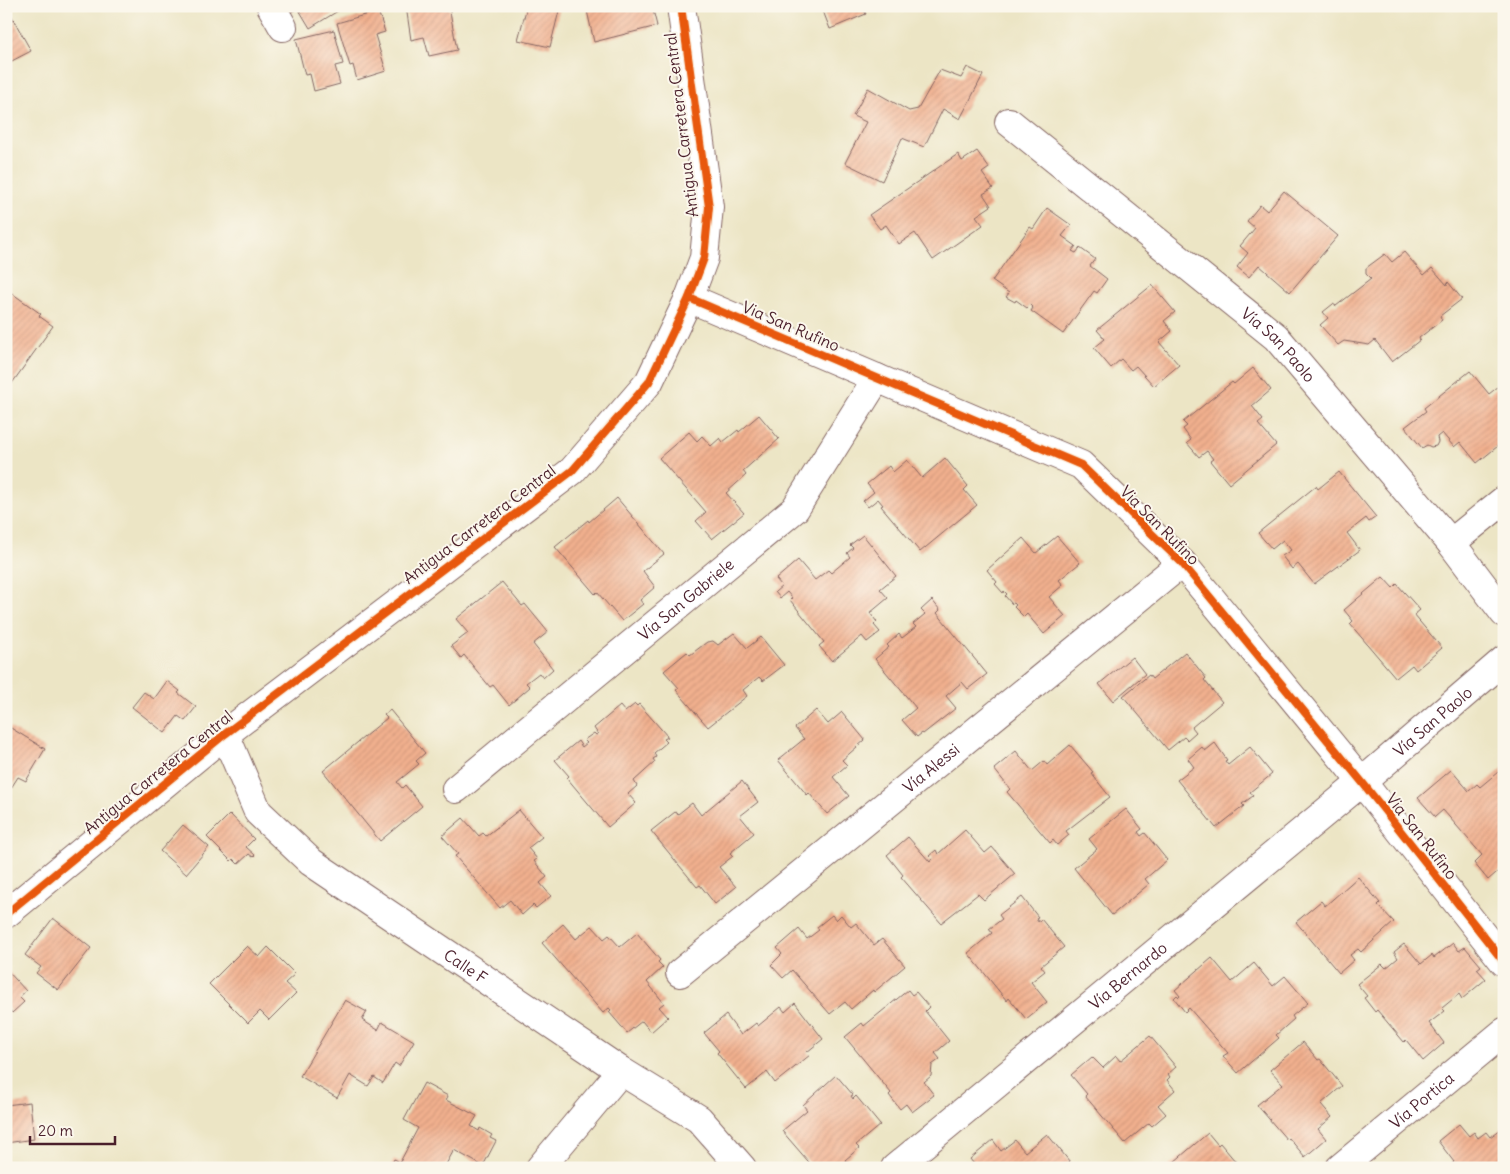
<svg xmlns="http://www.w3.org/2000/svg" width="1510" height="1174" font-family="Delius,sans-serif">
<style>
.building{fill:url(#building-hatch)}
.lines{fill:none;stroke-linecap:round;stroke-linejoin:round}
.minor-casing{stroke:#836461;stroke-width:30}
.tertiary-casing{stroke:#836461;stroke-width:30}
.minor{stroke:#fff;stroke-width:28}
.tertiary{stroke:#fff;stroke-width:28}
.cycleway-casing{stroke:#fbf7ec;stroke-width:11}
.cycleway{stroke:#e8590c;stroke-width:8}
.labels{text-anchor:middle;stroke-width:4;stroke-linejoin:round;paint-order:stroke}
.street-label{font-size:16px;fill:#4a1f2b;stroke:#fbf7ec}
</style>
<defs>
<pattern id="building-hatch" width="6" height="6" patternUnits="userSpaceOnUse" patternTransform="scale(1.25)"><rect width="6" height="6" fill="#f1b08e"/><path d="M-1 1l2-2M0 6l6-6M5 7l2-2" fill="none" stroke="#d0977b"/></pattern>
</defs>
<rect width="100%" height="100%" fill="#fbf7ec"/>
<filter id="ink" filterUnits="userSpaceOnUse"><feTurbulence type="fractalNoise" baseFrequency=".02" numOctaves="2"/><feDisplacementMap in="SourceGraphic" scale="10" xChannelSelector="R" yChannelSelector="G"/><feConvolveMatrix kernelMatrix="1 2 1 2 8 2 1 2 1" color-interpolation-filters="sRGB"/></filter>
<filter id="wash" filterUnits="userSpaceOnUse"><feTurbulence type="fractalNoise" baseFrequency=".0096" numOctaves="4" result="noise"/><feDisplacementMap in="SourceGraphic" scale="20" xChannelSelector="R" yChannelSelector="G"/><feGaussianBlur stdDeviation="1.12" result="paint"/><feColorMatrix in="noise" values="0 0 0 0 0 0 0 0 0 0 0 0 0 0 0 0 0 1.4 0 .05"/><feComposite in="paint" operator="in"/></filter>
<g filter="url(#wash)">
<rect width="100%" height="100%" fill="#ece5c5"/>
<g id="blocks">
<g class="building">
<polygon points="6,6 31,51 6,64"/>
<polygon points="282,6 346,6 310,28 298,8 287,14"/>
<polygon points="406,6 449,6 457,50 429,56 424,37 411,40"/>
<polygon points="527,6 560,7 550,47 518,40"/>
<polygon points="586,6 652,6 657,26 594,42"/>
<polygon points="821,6 862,6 866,14 830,29"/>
<polygon points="378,11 385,32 375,35 386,71 357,80 353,65 350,66 337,23"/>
<polygon points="334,30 343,64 335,66 340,84 314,91 310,74 305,75 296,39"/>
<polygon points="967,67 983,75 960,119 943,109 924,147 902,138 882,181 845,163 866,122 853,116 868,88 909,111 918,109 940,70 961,78"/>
<polygon points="977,151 989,168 982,173 993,188 983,194 991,206 976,216 983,225 933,260 915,233 899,244 886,225 880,229 869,215 958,154 962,161"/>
<polygon points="1284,191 1338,236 1290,292 1259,265 1249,277 1237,267 1248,253 1240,246 1255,228 1247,221 1260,205 1267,211"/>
<polygon points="1047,208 1071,225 1062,236 1076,246 1072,251 1076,253 1080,248 1095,259 1090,266 1107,279 1097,293 1094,291 1063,334 1031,311 1033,308 1030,305 1027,308 1016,300 1015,302 1006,297 1009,293 992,281 1030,227 1033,229"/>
<polygon points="1404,252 1424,275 1432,268 1447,285 1448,282 1462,299 1440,316 1442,320 1419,338 1420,340 1392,362 1375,340 1369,345 1344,341 1338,345 1320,325 1328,318 1323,312 1333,304 1336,306 1371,279 1366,274 1366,268 1385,254 1392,262"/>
<polygon points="1152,285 1175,312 1164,321 1172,331 1159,342 1179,365 1154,386 1136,366 1131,370 1121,359 1111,368 1094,348 1105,339 1097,330"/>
<polygon points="6,289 41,314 39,316 53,326 10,386 6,383"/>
<polygon points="1253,368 1271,390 1252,406 1263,420 1258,424 1276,445 1229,484 1210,461 1213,459 1207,451 1199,457 1187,443 1191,440 1183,429 1187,426 1183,422 1232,382 1234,384"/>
<polygon points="1470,371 1489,394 1504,382 1504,437 1501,439 1503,442 1477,463 1460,442 1454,447 1442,433 1437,437 1438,442 1436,446 1431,447 1427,445 1422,448 1405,427 1426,411 1424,408"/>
<polygon points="759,415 779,439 743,471 746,475 726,493 744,513 712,539 696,521 706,512 659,458 689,432 697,441 702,436 711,446 720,438 723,442 738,430 739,432"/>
<polygon points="945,458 968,486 964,490 977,505 920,552 881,506 883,505 878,499 868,507 863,501 874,492 867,484 889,466 893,472 907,460 922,478"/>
<polygon points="1339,472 1376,517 1369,522 1366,518 1347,533 1360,550 1314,584 1298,564 1292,569 1282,556 1291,550 1283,540 1272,549 1258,533 1316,486 1318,489"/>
<polygon points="617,498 664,554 643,571 655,587 640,600 643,604 622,621 597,592 595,594 555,547 588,520 589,522"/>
<polygon points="863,535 896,576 880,589 888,598 870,613 877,622 874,625 880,632 867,642 862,636 832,661 819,646 824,642 790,600 792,598 787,592 780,598 775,592 782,586 776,579 798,560 815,580 828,570 831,573 850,557 847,553 853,548 850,545"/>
<polygon points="1057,536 1080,563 1059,580 1063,585 1049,597 1065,616 1044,634 1027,614 1024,617 1014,607 1016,605 1014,603 1012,604 1005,596 1007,594 1004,591 1003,593 995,584 997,582 987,570 1023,538 1036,553"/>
<polygon points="1383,577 1393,588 1397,584 1420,610 1414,615 1442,648 1416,670 1412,665 1396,678 1350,624 1353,621 1344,610"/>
<polygon points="502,582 522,606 525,604 548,632 533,644 553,669 543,678 539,673 526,683 530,687 509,705 493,685 490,687 464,655 461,658 451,646 468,633 456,619"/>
<polygon points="932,600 940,610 937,613 987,674 968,689 962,682 946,696 956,708 923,734 922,733 917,737 902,720 916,708 875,659 889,647 887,645 899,634 902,638 916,627 913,624 925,614 921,610"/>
<polygon points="734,633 747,648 761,637 784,665 763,681 759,677 743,690 747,696 708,727 676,690 679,688 664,671 687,652 690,655 707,642 713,641 718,645"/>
<polygon points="1185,652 1206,678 1204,680 1222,702 1192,727 1196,732 1187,740 1184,737 1168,750 1123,696 1149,675 1152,679"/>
<polygon points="1132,657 1145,674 1113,701 1099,684"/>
<polygon points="167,681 180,691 178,693 196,707 185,721 178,716 165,733 132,707 144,692 154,699"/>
<polygon points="635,704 637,706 639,704 668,737 664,739 667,742 654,753 656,757 653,759 655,762 634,781 637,786 628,794 636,803 608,827 567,778 569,776 555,760 578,741 582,747 587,743 584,740 594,733 596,735 598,734 594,728 620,706 625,712"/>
<polygon points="390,710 425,753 416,761 419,764 397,782 402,788 405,785 422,806 380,841 323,771 387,718 384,715"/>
<polygon points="816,710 828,724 842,712 865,740 842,760 847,765 833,777 849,796 827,814 809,793 807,795 778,760 804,739 795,728"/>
<polygon points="6,725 45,749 26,781 18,777 6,796"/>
<polygon points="1215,743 1227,760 1225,761 1228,765 1250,747 1272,774 1250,792 1253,796 1242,804 1244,806 1216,828 1177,780 1194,767 1188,759 1202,747 1205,751"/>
<polygon points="1070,745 1093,772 1091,773 1110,797 1066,831 1069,835 1057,845 1053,840 1050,843 1007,792 1010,789 994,769 1016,751 1032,771 1044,761 1047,765"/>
<polygon points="1504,767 1504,866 1488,880 1474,863 1482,855 1443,810 1435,817 1418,798 1451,770 1469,791 1477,784 1480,787"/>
<polygon points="742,781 758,802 740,816 754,833 730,853 733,856 719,867 736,887 715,904 700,885 697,887 651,831 675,812 678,814 692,803 701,815"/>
<polygon points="1126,809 1142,829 1138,832 1141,836 1145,833 1167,860 1145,879 1149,884 1112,915 1074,868 1097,849 1089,839"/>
<polygon points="519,810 542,837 528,848 537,859 534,861 547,877 540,883 551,896 536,908 533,905 522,915 510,900 500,908 455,856 458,854 442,836 463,818 479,836 483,833 486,836"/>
<polygon points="230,814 254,839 246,847 255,855 253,857 249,854 238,864 233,859 231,861 207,837"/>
<polygon points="183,825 209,847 186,874 160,851"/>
<polygon points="965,830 985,853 992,847 1015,874 984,900 978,894 941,923 901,877 903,875 887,855 908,837 930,862 932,859 929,856 936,850 938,854"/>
<polygon points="1358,877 1380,903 1378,905 1394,922 1361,952 1358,949 1350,955 1354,960 1339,973 1296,922 1321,901 1325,906"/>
<polygon points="1022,897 1038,917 1036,918 1039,922 1041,919 1064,947 1041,966 1045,971 1031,982 1047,1002 1026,1019 1009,998 1007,1001 968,953 992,933 989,929 1002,919 999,915"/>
<polygon points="832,915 836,920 841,915 851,927 856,923 874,945 882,939 905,966 874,992 873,990 851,1009 845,1002 830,1014 792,970 783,978 771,965 782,954 777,948 799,929 807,939 819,930 817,927"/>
<polygon points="53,918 91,948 58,990 36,973 41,967 25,955"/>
<polygon points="563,924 576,939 592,926 604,939 609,935 620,947 637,933 660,960 658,962 663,967 647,982 664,1003 659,1007 668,1017 651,1032 642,1021 627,1033 609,1012 611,1010 609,1008 603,1013 542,943"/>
<polygon points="1453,943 1459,951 1465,947 1481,966 1477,969 1486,979 1462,999 1459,994 1442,1008 1445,1011 1429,1023 1444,1043 1423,1061 1406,1040 1404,1042 1377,1010 1375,1012 1364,998 1367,996 1357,984 1382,964 1386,968 1398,958 1394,952 1404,944 1421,964 1432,955 1434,958"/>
<polygon points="247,946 259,957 268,947 295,974 285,983 296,993 269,1020 260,1011 248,1023 209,984"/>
<polygon points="1212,958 1232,982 1254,963 1273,986 1285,976 1308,1003 1292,1016 1294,1019 1276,1035 1279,1038 1238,1073 1223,1056 1228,1053 1189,1008 1185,1012 1174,998 1177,995 1179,997 1180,996 1175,990"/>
<polygon points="6,969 26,991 19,997 24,1002 12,1013 8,1008 6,1010"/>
<polygon points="908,990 912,995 916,992 929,1007 925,1011 949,1041 935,1053 940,1059 932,1065 931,1076 924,1082 934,1095 912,1112 906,1104 900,1109 889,1095 891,1093 845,1037 862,1023 864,1026"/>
<polygon points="345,1000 367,1012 362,1020 378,1030 382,1022 414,1041 399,1066 395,1063 383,1083 374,1077 368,1086 350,1075 337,1098 300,1076"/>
<polygon points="795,1003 823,1039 807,1052 810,1055 775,1083 767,1072 746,1089 717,1053 719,1051 704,1033 726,1015 741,1035 756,1023 758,1026 781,1007 785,1012"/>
<polygon points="1150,1036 1176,1067 1168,1074 1170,1077 1167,1080 1175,1090 1158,1105 1166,1114 1152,1126 1149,1123 1125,1143 1085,1096 1087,1094 1071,1075 1092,1057 1103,1068 1116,1056 1120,1061"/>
<polygon points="1303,1042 1318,1060 1320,1059 1342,1086 1321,1104 1332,1117 1318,1129 1326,1139 1305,1157 1289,1138 1287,1140 1257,1105 1283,1084 1270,1070"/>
<polygon points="836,1075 853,1095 851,1096 853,1099 856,1096 880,1125 856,1145 859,1148 845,1160 851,1168 814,1168 782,1131 807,1110 803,1105"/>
<polygon points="424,1083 448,1096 446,1100 477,1116 471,1126 479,1131 480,1128 492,1135 490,1138 496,1141 483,1166 454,1150 444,1168 390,1168 394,1159 400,1162 418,1128 404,1120"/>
<polygon points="30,1102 34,1139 6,1143 6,1105"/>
<polygon points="1459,1124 1469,1136 1474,1132 1478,1138 1486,1132 1490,1137 1504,1127 1504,1168 1456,1168 1452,1164 1454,1162 1438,1141"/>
<polygon points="1208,1133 1218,1145 1220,1143 1241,1168 1167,1168"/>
<polygon points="1047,1134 1070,1162 1065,1166 1067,1168 977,1168 970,1159 993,1140 1001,1151 1015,1140 1025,1152"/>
</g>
</g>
</g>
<g filter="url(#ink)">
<use href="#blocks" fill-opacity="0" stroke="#836461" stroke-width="1"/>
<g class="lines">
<defs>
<g id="minor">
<polyline points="271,6 283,27"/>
<path id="s1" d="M 1009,122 L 1276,337 L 1451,543 L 1504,613"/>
<polyline points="689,298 1081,465 1182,563 1362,782 1504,962"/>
<polyline points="1451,543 1504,500"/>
<path id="s2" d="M 225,734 L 258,812 L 311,862 L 621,1071 L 699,1119 L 742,1168"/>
<path id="s3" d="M 456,789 L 795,509 L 877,378"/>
<path id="s4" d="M 680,973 L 1182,563"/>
<polyline points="540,1168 621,1071"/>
<path id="s5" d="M 895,1168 L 1362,782 L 1504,660"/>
<path id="s6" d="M 1340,1168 L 1504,1032"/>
</g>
<polyline id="tertiary" points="6,914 225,734 572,471 649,382 689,298 704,258 709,207 681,6"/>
</defs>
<use href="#minor" class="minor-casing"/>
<use href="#tertiary" class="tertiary-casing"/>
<use href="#minor" class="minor"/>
<use href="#tertiary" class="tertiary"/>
<defs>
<g id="cycleway">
<polyline points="689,298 1081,465 1182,563 1362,782 1504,962"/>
<polyline points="6,914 225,734 572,471 649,382 689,298 704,258 709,207 681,6"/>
</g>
</defs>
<use href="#cycleway" class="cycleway-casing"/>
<use href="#cycleway" class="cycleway"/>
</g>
</g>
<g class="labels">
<g class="street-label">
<text transform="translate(681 125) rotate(-97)" y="6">Antigua Carretera Central</text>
<text transform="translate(791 326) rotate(23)" y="6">Via San Rufino</text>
<text dy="6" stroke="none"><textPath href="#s1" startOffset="350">Vía San Paolo</textPath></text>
<text transform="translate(479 524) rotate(-37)" y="6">Antigua Carretera Central</text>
<text transform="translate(1160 525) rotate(45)" y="6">Via San Rufino</text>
<text dy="6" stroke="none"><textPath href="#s3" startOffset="298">Vía San Gabriele</textPath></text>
<text dy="6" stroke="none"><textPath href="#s5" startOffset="699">Vía San Paolo</textPath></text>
<text dy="6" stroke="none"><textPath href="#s4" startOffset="324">Vía Alessi</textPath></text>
<text transform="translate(158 772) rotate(-39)" y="6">Antigua Carretera Central</text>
<text transform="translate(1422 836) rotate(52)" y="6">Via San Rufino</text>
<text dy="6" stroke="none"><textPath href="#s2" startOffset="344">Calle F</textPath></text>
<text dy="6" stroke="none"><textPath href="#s5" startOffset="302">Vía Bernardo</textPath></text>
<text dy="6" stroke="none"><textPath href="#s6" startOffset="106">Vía Portica</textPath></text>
</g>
</g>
<rect width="1510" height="1174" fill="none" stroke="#fbf7ec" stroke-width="25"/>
<path d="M30 1136v8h85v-8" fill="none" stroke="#4a1f2b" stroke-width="2.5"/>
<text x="38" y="1136" font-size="15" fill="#4a1f2b" stroke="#fbf7ec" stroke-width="4" paint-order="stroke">20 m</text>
</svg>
